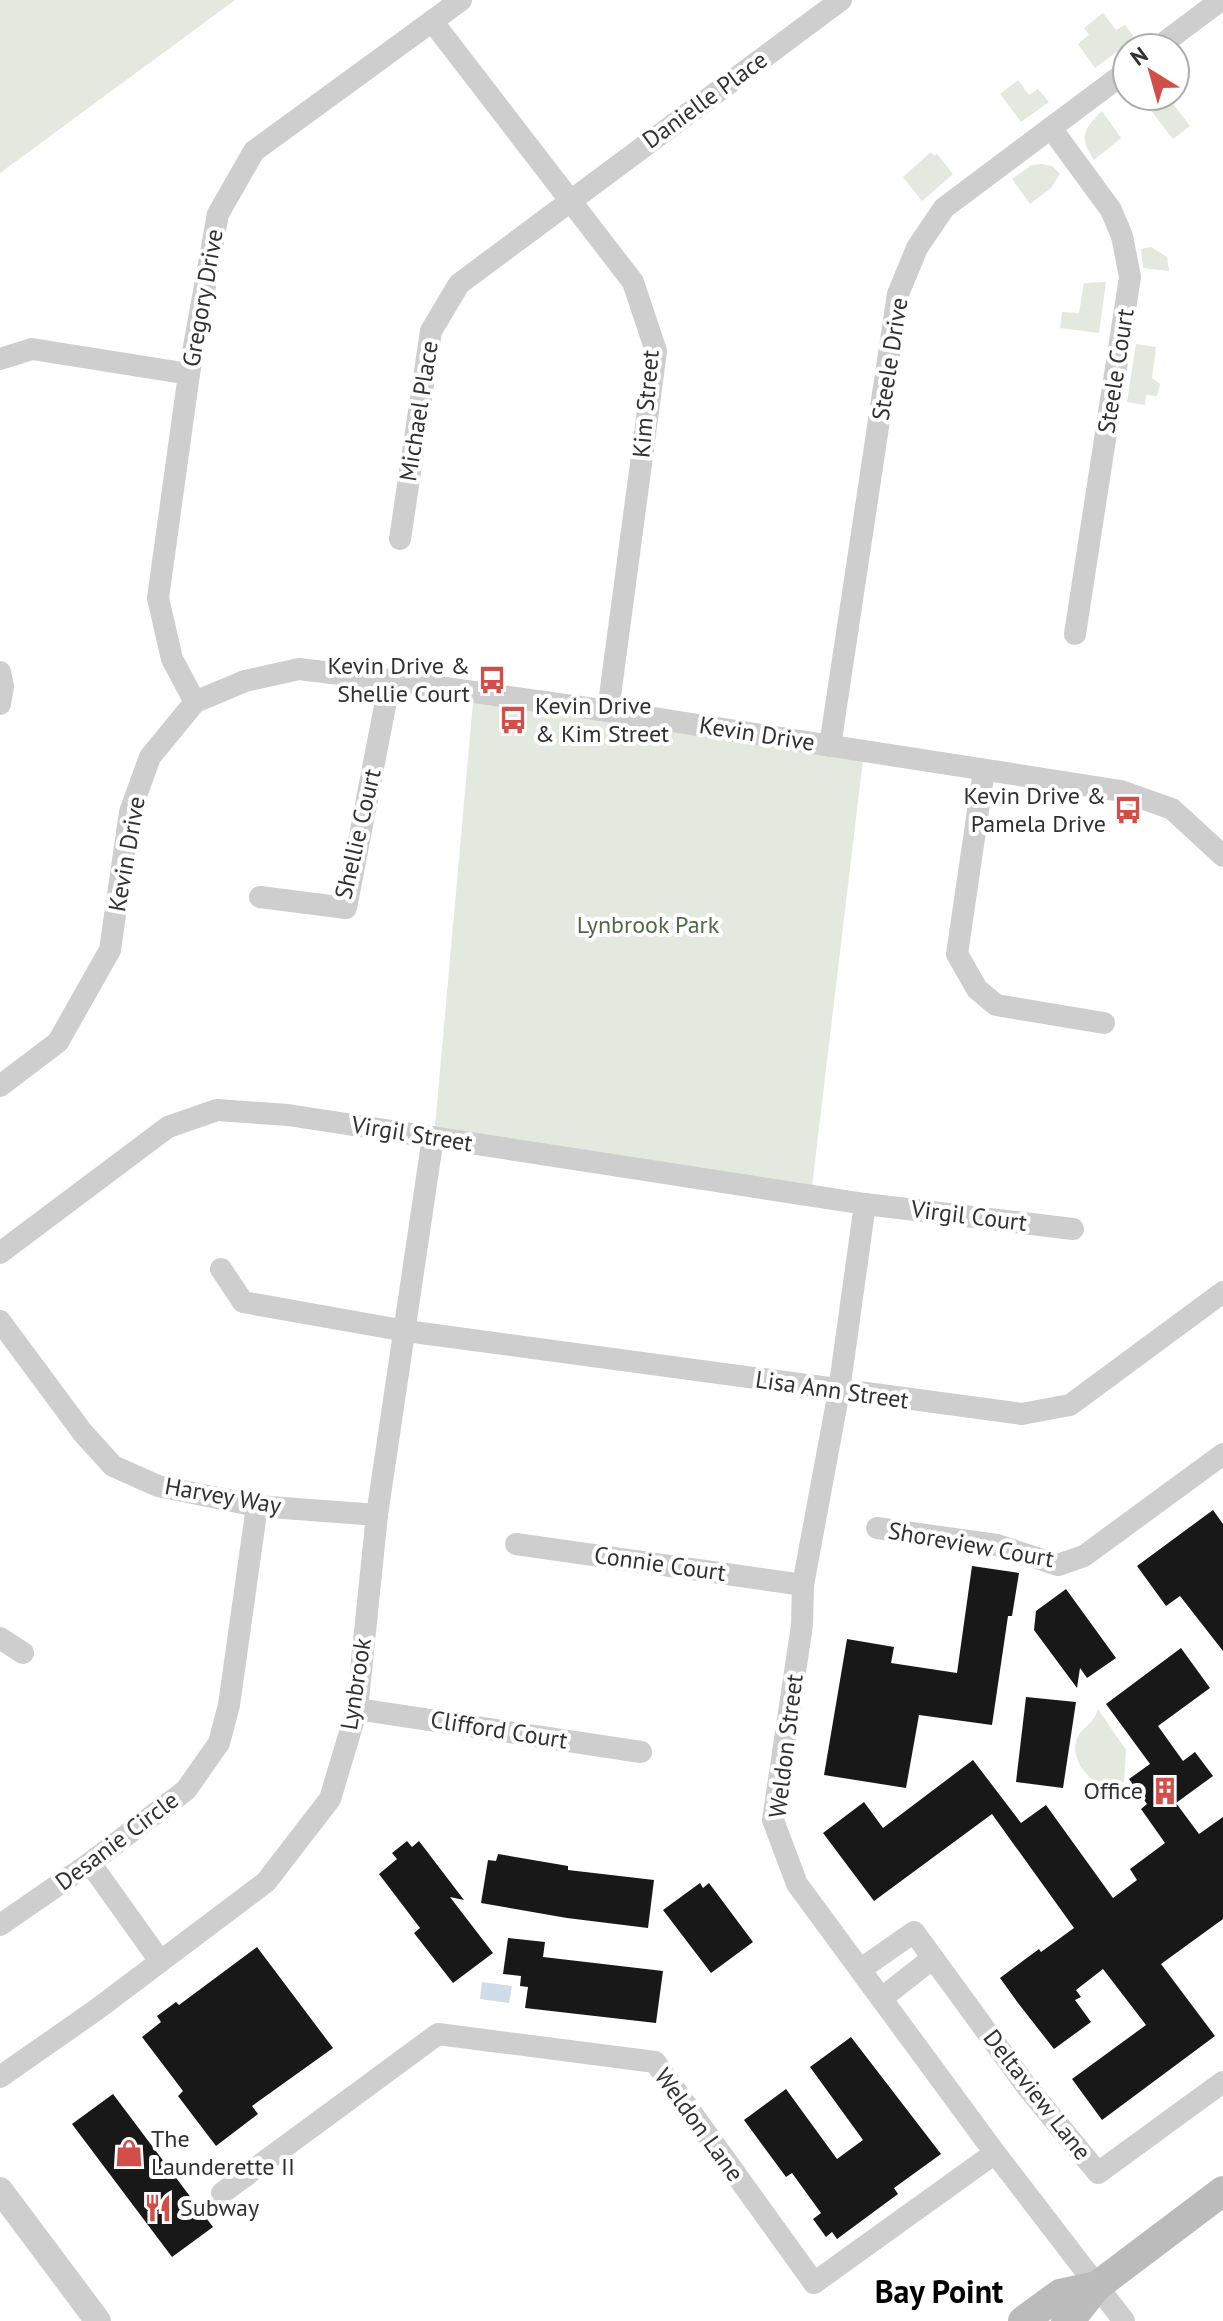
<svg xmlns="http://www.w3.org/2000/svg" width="1223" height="2321" font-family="'PT Sans',sans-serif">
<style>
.green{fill:#e3e9de}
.water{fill:#d0dce9}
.building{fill:#181818}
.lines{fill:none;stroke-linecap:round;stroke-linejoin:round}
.minor{stroke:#cecece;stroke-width:22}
.tertiary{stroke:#cecece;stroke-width:26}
.secondary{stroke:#bbb;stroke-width:30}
.labels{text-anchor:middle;stroke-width:8;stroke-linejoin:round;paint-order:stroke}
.street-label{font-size:24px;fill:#313131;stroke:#fff}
.poi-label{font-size:24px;fill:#313131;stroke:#fff;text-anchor:end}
.park-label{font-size:24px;fill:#506843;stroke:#fff}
.district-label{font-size:32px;font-weight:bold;fill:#000;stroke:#fff}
</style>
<rect width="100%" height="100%" fill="#fff"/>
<g class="green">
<polygon points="0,0 235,0 0,173"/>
<polygon points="1103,13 1116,30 1125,25 1135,38 1095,68 1078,44 1089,35 1084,28"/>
<polygon points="1018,80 1029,95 1038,89 1049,102 1021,122 1000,94"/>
<polygon points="1140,96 1167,96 1190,126 1173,139"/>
<path d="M 1102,111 L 1121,138 L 1094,160 C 1078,137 1084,129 1102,111 Z"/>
<polygon points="931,152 934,156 937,154 953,174 922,201 903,177"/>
<polygon points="1042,164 1052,166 1060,174 1051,188 1030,204 1012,179 1032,165"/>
<polygon points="1151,247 1167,257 1169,271 1143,268 1141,249"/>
<polygon points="1106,282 1099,333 1060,328 1062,312 1079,313 1084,283"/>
<polygon points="1136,344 1156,347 1152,378 1160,384 1157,396 1146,395 1145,405 1127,402"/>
<polygon points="474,692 864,751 811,1195 434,1137"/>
<path d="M 1098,1709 L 1126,1750 L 1124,1781 L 1120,1787 C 1112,1785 1101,1784 1094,1780 C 1080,1771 1069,1750 1079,1735 C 1086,1724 1093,1725 1098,1709 Z"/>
</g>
<polygon class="water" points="482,1982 512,1986 509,2003 480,1999"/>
<g class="building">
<polygon points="1213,1510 1223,1524 1223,1651 1180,1596 1166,1606 1137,1566"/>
<polygon points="972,1566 1019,1573 1012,1616 1008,1616 992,1725 919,1715 906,1788 824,1775 847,1639 894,1647 891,1663 957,1673"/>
<polygon points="1066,1589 1116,1658 1087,1678 1080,1668 1077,1688 1034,1630 1036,1611"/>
<polygon points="1181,1648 1210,1688 1158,1726 1183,1761 1195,1752 1213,1776 1176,1803 1199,1834 1223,1817 1223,1919 1161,1964 1215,2036 1102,2120 1072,2079 1146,2025 1103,1969 1076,1990 1081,1997 1075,2000 1091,2022 1054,2049 1018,2003 1000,1978 1039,1949 1041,1952 1074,1928 992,1814 874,1901 823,1833 864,1802 883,1828 973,1760 1021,1823 1046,1805 1113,1898 1137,1880 1130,1869 1165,1843 1141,1809 1147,1804 1129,1779 1150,1764 1106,1704"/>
<polygon points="1026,1697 1076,1702 1063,1788 1016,1782"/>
<polygon points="407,1841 412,1847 419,1841 464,1900 450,1897 493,1953 453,1983 414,1933 420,1928 379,1874 397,1859 392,1853"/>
<polygon points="498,1854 568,1866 568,1870 654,1880 648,1928 567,1918 481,1903 488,1860 496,1861"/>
<polygon points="700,1883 703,1888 709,1883 753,1942 711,1973 663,1910"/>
<polygon points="508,1938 545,1942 543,1957 663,1971 656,2023 525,2008 528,1987 520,1986 521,1976 503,1974"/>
<polygon points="257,1947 333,2048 252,2106 258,2114 216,2146 178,2096 183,2091 142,2037 161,2022 157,2016 176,2002 179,2005"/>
<polygon points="851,2037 941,2154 894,2188 898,2194 837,2239 832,2232 826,2237 813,2219 821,2213 792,2173 786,2177 744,2120 786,2089 837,2159 863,2140 810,2067"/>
<polygon points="113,2094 213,2227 172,2257 72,2124"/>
</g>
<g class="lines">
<g class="minor">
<polyline points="432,21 633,282 656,351 608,711"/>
<polyline points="1157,48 1221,0"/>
<polyline points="1051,128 1111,210 1122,236 1130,277 1075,634"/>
<polyline points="0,359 32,349 189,374"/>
<polyline points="400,539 431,331 459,284 841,0"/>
<polyline points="0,672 3,686 0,704"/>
<polyline points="195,702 172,659 158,598 189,374 218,214 254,151 461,0"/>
<polyline points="830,746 898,294 917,248 944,208 1127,71"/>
<polyline points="984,770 957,954 977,989 996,1005 1104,1023"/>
<polyline points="260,897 346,908 390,680"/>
<polyline points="0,1086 58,1042 110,950 130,812 150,757 195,702 245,681 299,669 390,680 608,711 1121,791 1172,809 1223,856"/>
<polyline points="865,1204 839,1391 803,1585 802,1625 773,1820 797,1884 995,2153 1124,2321"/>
<polyline points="0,1253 168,1127 217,1110 288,1115 865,1204 1073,1229"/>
<polyline points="221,1269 243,1302 406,1331 1022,1414 1070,1405 1223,1292"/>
<polyline points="0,1321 83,1433 113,1466 158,1486 257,1506 377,1515"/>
<polyline points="877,1528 997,1545 1058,1565 1084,1556 1223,1454"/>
<polyline points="516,1544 803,1585"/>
<polyline points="0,1638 23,1653"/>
<polyline points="357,1709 641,1752"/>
<polyline points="90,1863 160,1961"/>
<polyline points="0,1925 90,1863 186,1790 219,1743 229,1705 257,1506"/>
<polyline points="861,1969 914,1932 1027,2087 1098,2173 1223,2082"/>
<polyline points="882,1998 933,1958"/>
<polyline points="0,2077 96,2010 266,1882 330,1799 357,1709 377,1515 433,1137"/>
<polyline points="222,2193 438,2034 655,2062 814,2283 995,2153"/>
</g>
<polyline class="tertiary" points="0,2190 98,2321"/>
<g class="secondary">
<polyline points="1023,2321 1060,2294 1097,2286"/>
<polyline points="1066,2321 1074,2315 1097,2286 1223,2191"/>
</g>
</g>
<defs>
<symbol id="bus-bare" viewBox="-9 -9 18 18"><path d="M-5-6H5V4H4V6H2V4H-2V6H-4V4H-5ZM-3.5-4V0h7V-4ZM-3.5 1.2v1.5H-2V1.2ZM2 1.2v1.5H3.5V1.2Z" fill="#d24f49" stroke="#fff" stroke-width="2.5" paint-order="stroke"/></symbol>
<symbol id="building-bare" viewBox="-9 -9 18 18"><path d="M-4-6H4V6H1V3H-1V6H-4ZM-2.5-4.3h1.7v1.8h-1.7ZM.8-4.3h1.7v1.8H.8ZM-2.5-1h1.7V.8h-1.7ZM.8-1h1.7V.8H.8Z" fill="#d24f49" stroke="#fff" stroke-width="2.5" paint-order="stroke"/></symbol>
<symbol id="shop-bare" viewBox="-9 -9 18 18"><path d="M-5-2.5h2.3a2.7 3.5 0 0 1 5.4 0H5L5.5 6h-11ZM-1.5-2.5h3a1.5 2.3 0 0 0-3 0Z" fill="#d24f49" stroke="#fff" stroke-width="2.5" paint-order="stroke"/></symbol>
<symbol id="restaurant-bare" viewBox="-9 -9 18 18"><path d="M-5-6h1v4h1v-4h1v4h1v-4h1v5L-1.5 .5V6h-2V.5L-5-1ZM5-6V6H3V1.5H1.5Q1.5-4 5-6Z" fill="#d24f49" stroke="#fff" stroke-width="2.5" paint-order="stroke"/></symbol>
</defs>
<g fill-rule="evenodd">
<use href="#bus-bare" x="472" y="660" width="40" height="40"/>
<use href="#bus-bare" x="493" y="700" width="40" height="40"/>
<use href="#bus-bare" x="1108" y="790" width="40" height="40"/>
<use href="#building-bare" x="1145" y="1771" width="40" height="40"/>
<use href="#shop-bare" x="109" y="2133" width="40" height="40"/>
<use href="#restaurant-bare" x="138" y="2188" width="40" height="40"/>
</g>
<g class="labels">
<g class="street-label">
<text transform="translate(705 100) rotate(-36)" y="8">Danielle Place</text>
<text transform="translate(203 298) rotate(-80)" y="8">Gregory Drive</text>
<text transform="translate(890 359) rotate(-81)" y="8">Steele Drive</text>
<text transform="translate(1116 371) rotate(-81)" y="8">Steele Court</text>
<text transform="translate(646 404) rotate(-85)" y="8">Kim Street</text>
<text transform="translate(419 411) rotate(-81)" y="8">Michael Place</text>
<text transform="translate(757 734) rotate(9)" y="8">Kevin Drive</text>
<text transform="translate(358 834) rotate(-77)" y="8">Shellie Court</text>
<text transform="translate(127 854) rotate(-80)" y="8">Kevin Drive</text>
<text transform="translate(412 1134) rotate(9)" y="8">Virgil Street</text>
<text transform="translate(969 1216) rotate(7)" y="8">Virgil Court</text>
<text transform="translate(832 1390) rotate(8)" y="8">Lisa Ann Street</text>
<text transform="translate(223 1496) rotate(10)" y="8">Harvey Way</text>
<text transform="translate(971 1545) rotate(10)" y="8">Shoreview Court</text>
<text transform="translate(660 1564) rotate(8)" y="8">Connie Court</text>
<text transform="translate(356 1684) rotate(-81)" y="8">Lynbrook</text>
<text transform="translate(499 1730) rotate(9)" y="8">Clifford Court</text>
<text transform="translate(786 1746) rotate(-83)" y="8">Weldon Street</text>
<text transform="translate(117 1841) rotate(-37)" y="8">Desanie Circle</text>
<text transform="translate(1037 2095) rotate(52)" y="8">Deltaview Lane</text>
<text transform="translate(699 2125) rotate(54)" y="8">Weldon Lane</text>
</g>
<g class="poi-label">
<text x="470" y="674">Kevin Drive &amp;<tspan x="470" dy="28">Shellie Court</tspan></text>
<text x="535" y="714" text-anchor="start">Kevin Drive<tspan x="535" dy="28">&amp; Kim Street</tspan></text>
<text x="1106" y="804">Kevin Drive &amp;<tspan x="1106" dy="28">Pamela Drive</tspan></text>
<text x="1143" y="1799">Office</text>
<text x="151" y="2147" text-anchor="start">The<tspan x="151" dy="28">Launderette II</tspan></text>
<text x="180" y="2216" text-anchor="start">Subway</text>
</g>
<g class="park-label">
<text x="648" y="933">Lynbrook Park</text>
</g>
<g class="district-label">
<text x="939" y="2303">Bay Point</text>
</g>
</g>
<g transform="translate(1151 72) rotate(323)"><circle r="38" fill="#ffffff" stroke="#adadad" stroke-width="2"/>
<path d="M0-6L14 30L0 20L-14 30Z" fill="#d24f49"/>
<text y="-12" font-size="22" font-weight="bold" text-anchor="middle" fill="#313131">N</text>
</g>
</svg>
